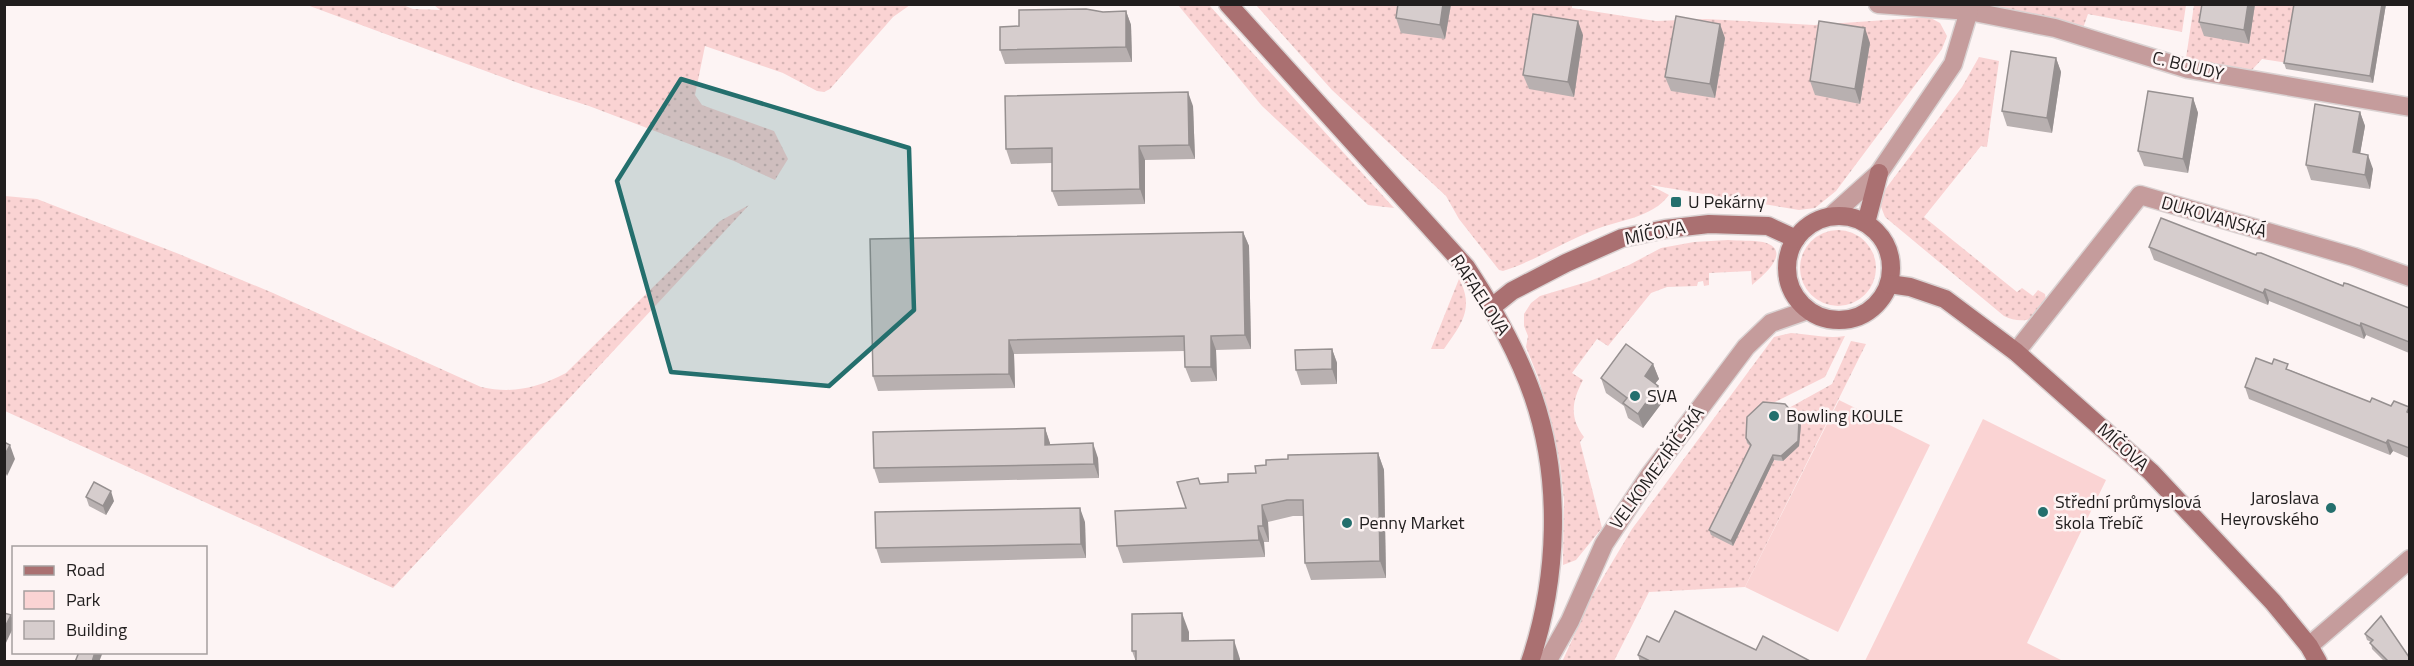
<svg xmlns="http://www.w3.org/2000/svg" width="2414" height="666" font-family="'Titillium Web',sans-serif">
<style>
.green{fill:url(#green-dots)}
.pitch{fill:#fad3d3}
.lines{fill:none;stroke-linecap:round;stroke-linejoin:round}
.street-casing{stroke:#dad2d2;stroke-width:21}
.secondary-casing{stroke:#dad2d2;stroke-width:21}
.street{stroke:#c59c9c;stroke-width:18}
.secondary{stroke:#aa7071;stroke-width:18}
.wall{fill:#b8b0b0}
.shaded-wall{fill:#969090}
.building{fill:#d6cdcd;stroke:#969090;stroke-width:1.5}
.marked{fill:#246f6d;fill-opacity:0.2;stroke:#246f6d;stroke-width:4.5;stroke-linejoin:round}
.poi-dot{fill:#246f6d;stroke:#fdf4f4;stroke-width:2}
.labels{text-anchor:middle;stroke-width:5;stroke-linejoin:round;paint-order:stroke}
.street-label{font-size:18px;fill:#211e1e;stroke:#fdf4f4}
.poi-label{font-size:18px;fill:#211e1e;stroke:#fdf4f4;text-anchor:start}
</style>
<defs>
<pattern id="green-dots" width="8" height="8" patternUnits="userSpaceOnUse" patternTransform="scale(1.5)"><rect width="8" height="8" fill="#fad3d3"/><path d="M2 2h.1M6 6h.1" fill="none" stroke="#d6b5b5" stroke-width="1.8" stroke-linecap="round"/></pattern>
</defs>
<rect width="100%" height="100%" fill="#fdf4f4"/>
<g class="green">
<path d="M 1572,4 L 1572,8 L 1656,21 L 1706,19 L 1814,25 L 1929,17 L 1940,23 L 1947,36 L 1942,49 L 1836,191 L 1815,208 L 1799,210 L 1650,185 L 1669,195 C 1652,218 1619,220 1594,230 C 1563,242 1535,261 1503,271 L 1499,270 L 1459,219 L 1446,196 L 1332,90 L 1256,5 Z"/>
<polygon points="403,5 413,9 440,10 434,5 910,5 893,17 830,89 824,92 817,91 783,73 705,46 695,95 702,105 774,131 788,159 775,180 734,161 589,106 529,87 307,5"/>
<polygon points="1178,5 1209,5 1394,208 1368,205 1262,106"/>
<polygon points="1980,5 2186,5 2182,32 2088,14 2083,28"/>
<polygon points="2194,5 2298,5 2288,63 2262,59 2251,71 2186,58"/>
<path d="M 1979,57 L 1999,61 L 1987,147 L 1981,146 L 1924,217 L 2017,292 L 2022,288 L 2033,296 L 2038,290 L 2045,294 L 2046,300 L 2038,317 C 2026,321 2016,322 2004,316 L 1885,217 L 1878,199 L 1962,87 Z"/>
<path d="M 5,196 L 37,199 L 179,254 L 273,293 L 481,387 C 513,394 537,388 566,373 L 720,221 L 749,205 L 393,588 L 5,411 Z"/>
<circle cx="1838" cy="268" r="38"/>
<path d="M 1728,240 C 1739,241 1752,240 1763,242 C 1794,250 1763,276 1752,285 L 1751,271 L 1709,273 L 1709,285 L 1704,286 L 1703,281 L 1698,282 L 1697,286 L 1667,287 L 1651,293 L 1608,346 L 1597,339 L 1572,373 L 1583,380 C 1572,401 1569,417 1584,437 L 1580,442 L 1602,528 L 1576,560 L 1563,565 L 1564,500 L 1560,463 L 1550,417 L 1538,377 L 1526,347 L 1528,336 L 1524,326 L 1524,314 L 1531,303 L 1540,296 L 1590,281 L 1629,265 L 1661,248 L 1694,242 Z"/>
<path d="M 1459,279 C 1475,308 1461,325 1444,349 L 1431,349 Z"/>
<path d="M 1791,333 C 1809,334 1827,339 1845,336 L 1825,377 L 1765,407 L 1753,449 L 1733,545 L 1774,460 L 1783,461 L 1787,409 L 1832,384 L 1851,341 L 1866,344 L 1745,587 L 1649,592 L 1614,661 L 1562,662 L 1592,596 L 1632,529 L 1774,337 Z"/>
</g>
<g class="pitch">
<polygon points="1839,400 1930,445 1838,632 1745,587"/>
<polygon points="1983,419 2106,480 2027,643 2063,661 1865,661"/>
</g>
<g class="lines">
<defs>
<g id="street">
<polyline points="1878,4 1969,11 2055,28 2188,69 2410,107"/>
<polyline points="1831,216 1879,173 1953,64 1969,11 1968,4"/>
<polyline points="2016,352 2140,195 2354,257 2410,277"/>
<polyline points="2309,646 2410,559"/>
<polyline points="1547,662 1570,621 1604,544 1649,476 1746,347 1771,323 1808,310"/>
</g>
<g id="secondary">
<path d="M 1228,4 L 1466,267 C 1493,308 1517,350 1533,396 C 1562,480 1558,579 1530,662"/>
<circle cx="1839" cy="268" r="52"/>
<polyline points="1866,223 1879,173"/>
<polyline points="1889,284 1910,287 1945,299 2016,352 2151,472 2273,602 2309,646 2318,662"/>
<polyline points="1492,307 1512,291 1566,263 1622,238 1665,229 1709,224 1768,226 1796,239"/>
</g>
</defs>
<use href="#street" class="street-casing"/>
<use href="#secondary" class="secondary-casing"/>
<use href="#street" class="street"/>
<use href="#secondary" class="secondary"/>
</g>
<g class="wall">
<polygon points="1398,4 1451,4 1445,39 1401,33 1396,18"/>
<polygon points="2255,4 2249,44 2204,36 2199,22"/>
<polygon points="2386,4 2373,83 2286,69 2284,63"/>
<polygon points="1126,11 1131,25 1132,62 1005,64 1000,50 1019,26 1103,12"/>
<polygon points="1583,35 1574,97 1529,89 1523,75"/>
<polygon points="1725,38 1715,98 1671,91 1665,77"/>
<polygon points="1870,43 1860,104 1815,95 1810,81"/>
<polygon points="2056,58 2061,72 2052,133 2007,126 2002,111"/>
<polygon points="2193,98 2198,113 2188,173 2144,166 2138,151"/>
<polygon points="1193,106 1195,159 1145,160 1145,204 1058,206 1052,191 1052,163 1011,164 1006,149"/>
<polygon points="2360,112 2365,126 2360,153 2373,169 2370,189 2311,180 2306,165"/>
<polygon points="1243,232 1249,246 1251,349 1216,350 1217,381 1191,382 1185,367 1185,351 1014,354 1015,388 878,391 873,376"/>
<polygon points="2149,247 2256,255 2409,308 2409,353 2366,335 2364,339 2269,301 2268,305 2154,260"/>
<polygon points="1332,349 1337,363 1337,384 1301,385 1296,370"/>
<polygon points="1653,364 1659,379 1655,383 1658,386 1664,400 1643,428 1628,418 1624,406 1606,393 1601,378"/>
<polygon points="2290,370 2370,402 2409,410 2409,458 2393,451 2390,455 2249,399 2245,387"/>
<polygon points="1799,420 1801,425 1799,446 1783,461 1774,460 1733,546 1711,535 1709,530 1750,446 1747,443 1746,438"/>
<polygon points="1045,428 1050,445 1098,458 1099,478 879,483 874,468"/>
<polygon points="1378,453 1384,470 1386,578 1311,580 1305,563 1303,516 1293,516 1268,522 1269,542 1264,542 1265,557 1123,563 1117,546 1186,508 1200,484 1228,482 1256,473"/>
<polygon points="86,497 114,501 106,515 89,506"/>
<polygon points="1085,522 1086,558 881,563 876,548"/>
<polygon points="1189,632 1189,640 1240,659 1136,662 1132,651"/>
<polygon points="2365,634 2409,662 2385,662 2372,649 2371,642 2367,640"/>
<polygon points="1659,642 1756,650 1811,662 1640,662 1638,655"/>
</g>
<g class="shaded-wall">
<polygon points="1443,4 1451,4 1445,39 1440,25"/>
<polygon points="2248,4 2255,4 2249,44 2244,30"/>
<polygon points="2382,4 2386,4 2373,83 2370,76"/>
<polygon points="1126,11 1131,25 1132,62 1126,47"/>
<polygon points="1578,21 1583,35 1574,97 1568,82"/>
<polygon points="1720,24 1725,38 1715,98 1710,84"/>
<polygon points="1865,28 1870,43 1860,104 1855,89"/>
<polygon points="2056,58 2061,72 2052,133 2047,118"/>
<polygon points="1188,92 1193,106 1195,159 1189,145"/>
<polygon points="2193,98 2198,113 2188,173 2183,159"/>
<polygon points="2360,112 2365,126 2358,166 2353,152"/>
<polygon points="1139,146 1145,160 1145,204 1140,189"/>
<polygon points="2368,155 2373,169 2370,189 2365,175"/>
<polygon points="1243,232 1249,246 1251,349 1245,335"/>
<polygon points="2265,289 2269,301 2268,305 2263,293"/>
<polygon points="2361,323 2366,335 2364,339 2360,326"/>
<polygon points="1211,336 1216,350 1217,381 1211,367"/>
<polygon points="1009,340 1014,354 1015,388 1009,374"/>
<polygon points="1332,349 1337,363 1337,384 1332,369"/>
<polygon points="1653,364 1659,379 1650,390 1645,376"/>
<polygon points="1658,386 1664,400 1643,428 1638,414"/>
<polygon points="1799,420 1801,425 1799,446 1783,461 1781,456"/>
<polygon points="1045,428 1050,443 1050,459 1045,445"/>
<polygon points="2388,440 2393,451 2390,455 2386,443"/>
<polygon points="1093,443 1098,458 1099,478 1094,464"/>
<polygon points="10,445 15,459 7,476 4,469 4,456"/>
<polygon points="1378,453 1384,470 1386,578 1380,561"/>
<polygon points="1773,455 1774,460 1733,546 1731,541"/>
<polygon points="111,491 114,501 106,515 103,506"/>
<polygon points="1262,505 1268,522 1269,542 1263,526"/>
<polygon points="1080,508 1085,522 1086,558 1081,544"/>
<polygon points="1258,526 1264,542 1265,557 1259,540"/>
<polygon points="1182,613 1189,632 1189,659 1182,641"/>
<polygon points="11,615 14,623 14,626 4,647 4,629"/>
<polygon points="1234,640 1240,659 1240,662 1234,662"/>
<polygon points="95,652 103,652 99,662 92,662"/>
</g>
<g class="building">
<polygon points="1398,4 1443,4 1440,25 1396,18"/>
<polygon points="2202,4 2248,4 2244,30 2199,22"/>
<polygon points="2294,4 2382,4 2370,76 2284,63"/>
<polygon points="1086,9 1103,12 1126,11 1126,47 1000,50 1000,27 1019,26 1019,10"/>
<polygon points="1533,14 1578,21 1568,82 1523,75"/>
<polygon points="1676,16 1720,24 1710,84 1665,77"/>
<polygon points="1819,21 1865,28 1855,89 1810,81"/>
<polygon points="2011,51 2056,58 2047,118 2002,111"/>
<polygon points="2148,91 2193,98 2183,159 2138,151"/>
<polygon points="1188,92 1189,145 1139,146 1140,189 1052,191 1052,148 1006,149 1005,96"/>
<polygon points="2315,104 2360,112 2353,152 2368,155 2365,175 2306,165"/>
<polygon points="2161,218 2256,255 2257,253 2261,253 2343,286 2344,283 2348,284 2409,308 2409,342 2361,323 2360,326 2265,289 2263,293 2149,247"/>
<polygon points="1243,232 1245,335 1211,336 1211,367 1185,367 1184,336 1009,340 1009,374 873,376 870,239"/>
<polygon points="1626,344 1653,364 1645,376 1658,386 1638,414 1623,403 1627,398 1601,378"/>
<polygon points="1332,349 1332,369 1296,370 1295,350"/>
<polygon points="2256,358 2272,364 2274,359 2288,364 2286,369 2370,402 2372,398 2391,406 2394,401 2409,407 2407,412 2409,413 2409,448 2388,440 2386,443 2245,387"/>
<polygon points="1763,402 1785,404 1799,420 1798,441 1781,456 1773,455 1731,541 1709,530 1751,445 1746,438 1747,417"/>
<polygon points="1045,428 1045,445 1093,443 1094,464 874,468 873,432"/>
<polygon points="4,442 10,445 4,456"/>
<polygon points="1378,453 1380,561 1305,563 1303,500 1287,500 1262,505 1263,526 1258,526 1259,540 1117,546 1115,511 1186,508 1177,482 1198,478 1200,484 1228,482 1228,474 1256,473 1255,466 1266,465 1266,460 1288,459 1288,455"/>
<polygon points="94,482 111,491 103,506 86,497"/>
<polygon points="1080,508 1081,544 876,548 875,512"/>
<polygon points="1675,611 1756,650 1763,636 1810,661 1810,662 1649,662 1650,661 1638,655 1647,636 1659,642"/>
<polygon points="4,613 11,615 4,629"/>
<polygon points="1182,613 1182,641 1234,640 1234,662 1136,662 1136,651 1132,651 1132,614"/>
<polygon points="2381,616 2409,657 2409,662 2389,662 2370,643 2373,640 2365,634"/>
<polygon points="79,652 95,652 92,662 75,662"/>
</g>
<path class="marked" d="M 681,79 L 909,148 L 914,310 L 829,386 L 671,372 L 617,181 Z"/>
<g class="poi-dot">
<rect x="1670" y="196" width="12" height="12" rx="3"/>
<circle cx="1635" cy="396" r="6"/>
<circle cx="1774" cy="416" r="6"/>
<circle cx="2331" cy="508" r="6"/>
<circle cx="2043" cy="512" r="6"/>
<circle cx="1347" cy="523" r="6"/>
</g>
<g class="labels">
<g class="street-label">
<text transform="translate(2188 66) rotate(14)" y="6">C. BOUDY</text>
<text transform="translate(2214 217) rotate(16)" y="6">DUKOVANSKÁ</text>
<text transform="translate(1655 233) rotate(-11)" y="6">MÍČOVA</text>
<text transform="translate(1480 295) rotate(57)" y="6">RAFAELOVA</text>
<text transform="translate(2123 447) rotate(42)" y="6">MÍČOVA</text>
<text transform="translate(1657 468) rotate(-54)" y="6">VELKOMEZIŘÍČSKÁ</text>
</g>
<g class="poi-label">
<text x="1688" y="208">U Pekárny</text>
<text x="1647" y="402">SVA</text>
<text x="1786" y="422">Bowling KOULE</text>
<text x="2319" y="504" text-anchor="end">Jaroslava<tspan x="2319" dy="21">Heyrovského</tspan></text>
<text x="2055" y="508">Střední průmyslová<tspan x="2055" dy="21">škola Třebíč</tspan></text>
<text x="1359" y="529">Penny Market</text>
</g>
</g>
<rect width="2414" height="666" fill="none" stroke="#211e1e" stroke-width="12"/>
<rect x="12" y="546" width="195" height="108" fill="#fdf4f4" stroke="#a59e9e" stroke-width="1.5"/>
<rect x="24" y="566" width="30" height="9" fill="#aa7071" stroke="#a59e9e" stroke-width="1.5"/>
<text x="66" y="576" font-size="18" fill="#211e1e">Road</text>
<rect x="24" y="591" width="30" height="18" fill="#fad3d3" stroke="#a59e9e" stroke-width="1.5"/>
<text x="66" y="606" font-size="18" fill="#211e1e">Park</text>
<rect x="24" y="621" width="30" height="18" fill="#d6cdcd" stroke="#a59e9e" stroke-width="1.5"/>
<text x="66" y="636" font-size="18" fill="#211e1e">Building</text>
</svg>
